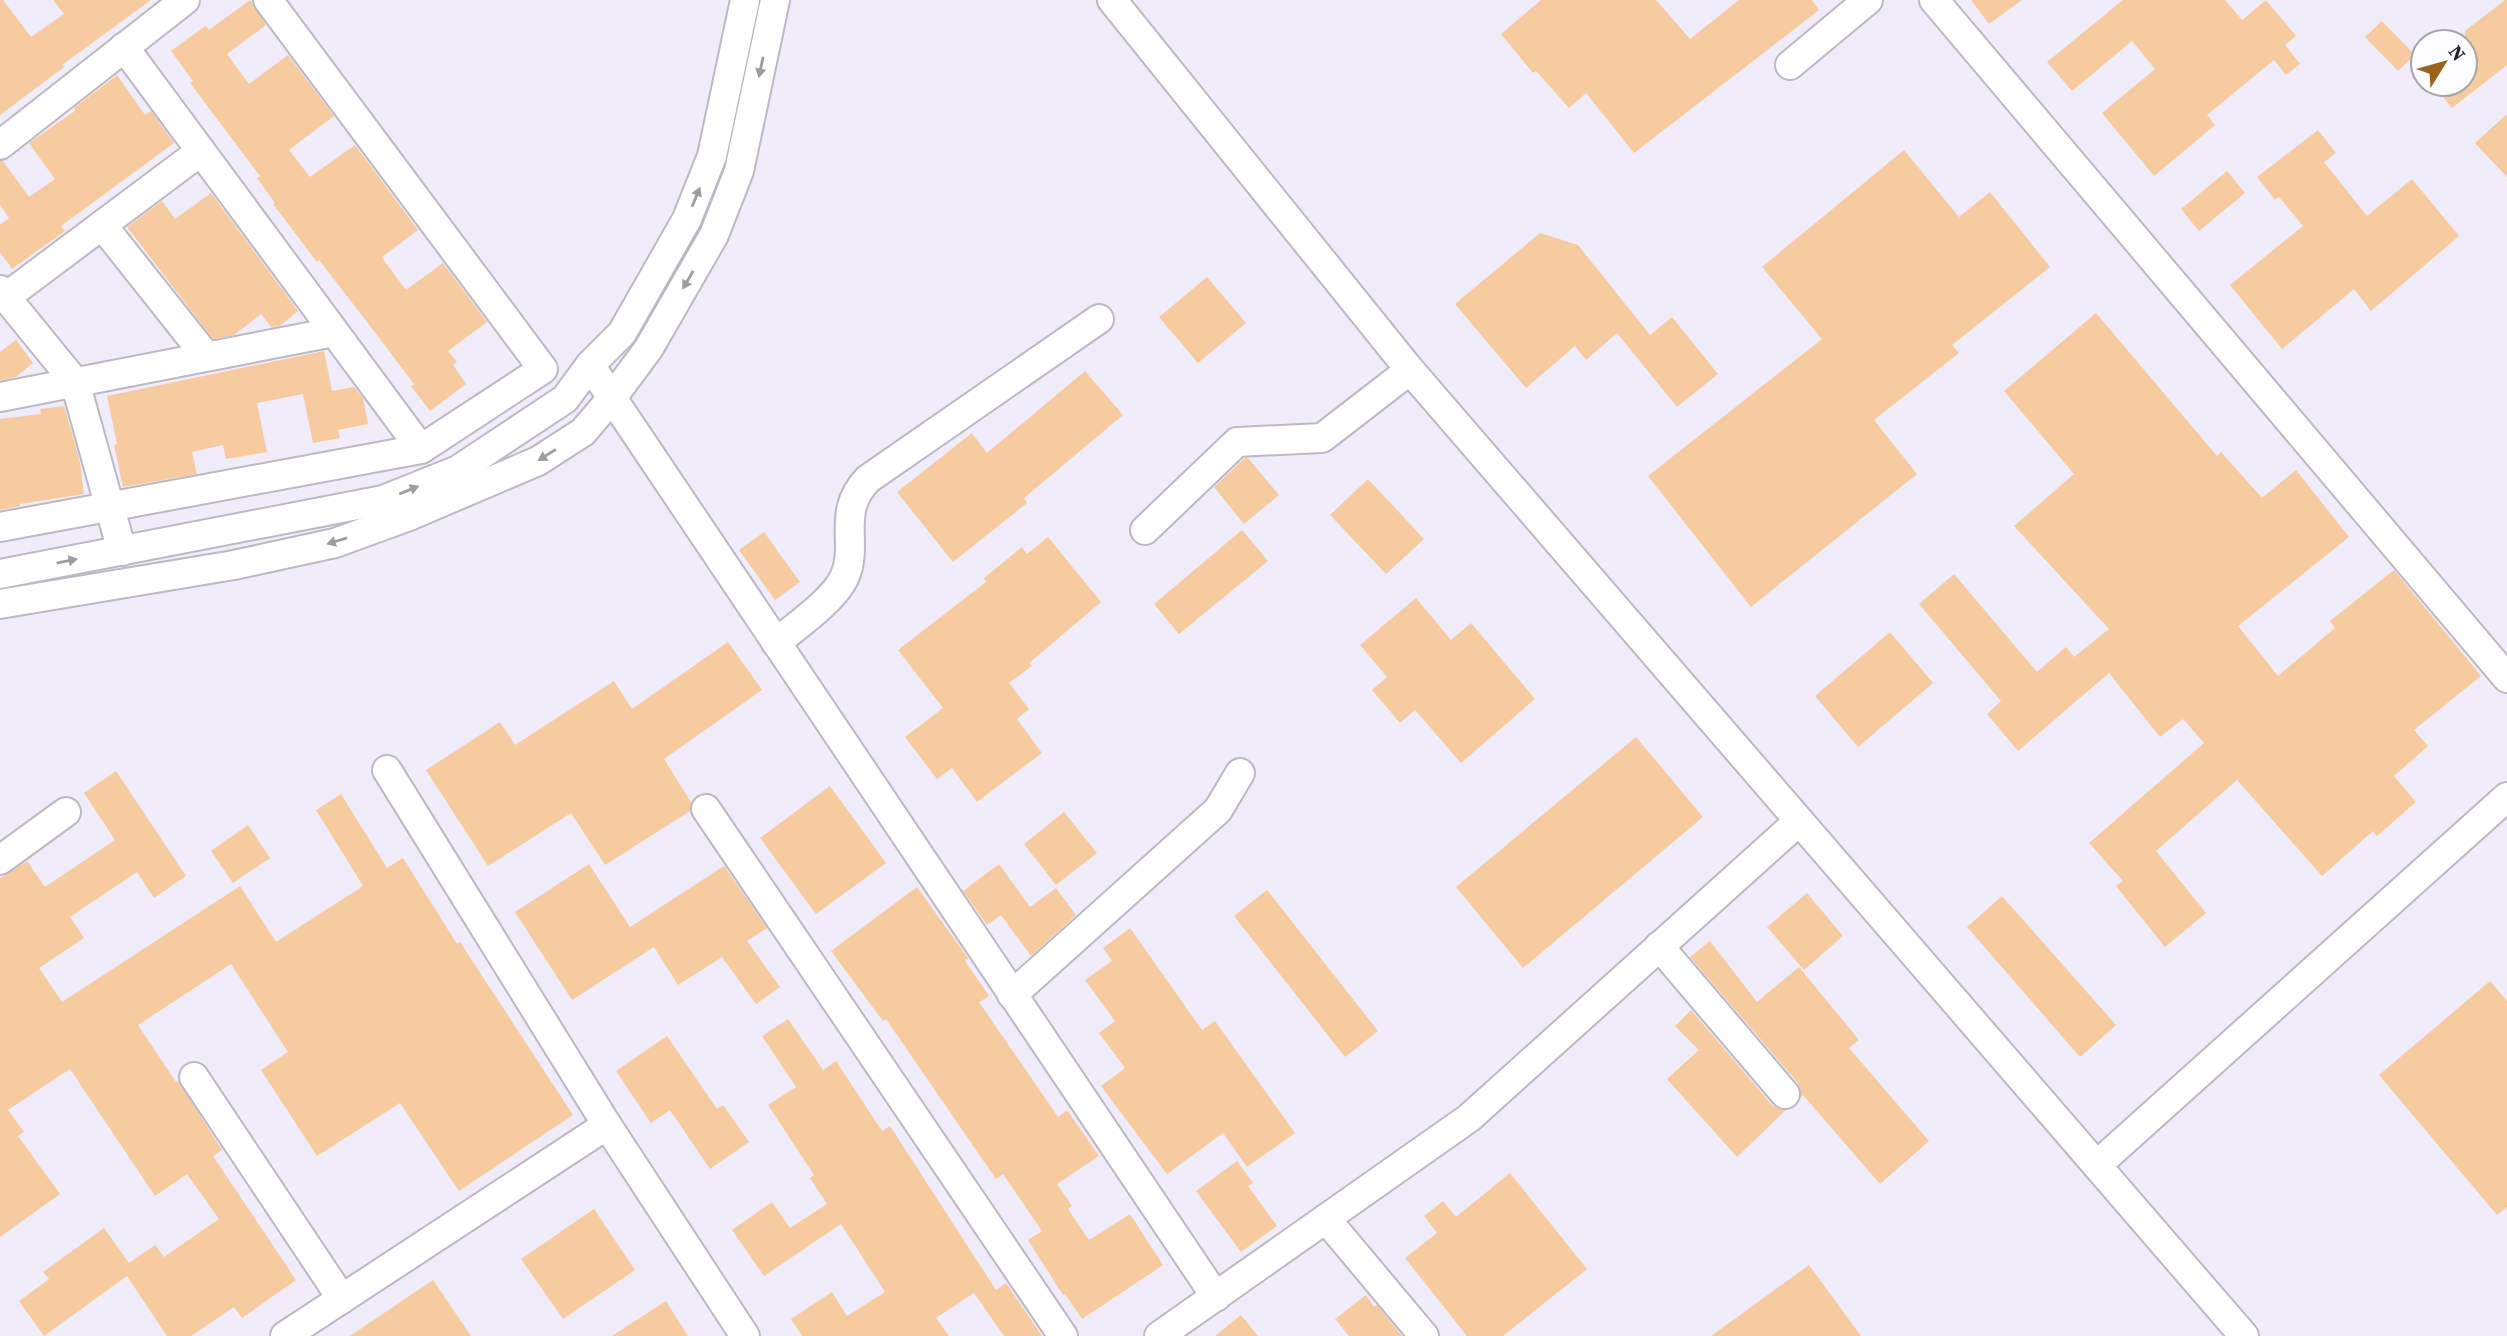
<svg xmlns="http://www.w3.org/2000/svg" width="2507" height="1336" font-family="'Source Serif 4',serif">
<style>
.building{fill:#f6cb9f}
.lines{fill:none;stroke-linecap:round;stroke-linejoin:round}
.minor-casing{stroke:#bdb8c4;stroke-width:32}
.minor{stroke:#fff;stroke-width:28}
.oneway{fill:#9d9c9e}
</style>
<rect width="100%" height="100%" fill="#f1ecf9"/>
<g class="building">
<polygon points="0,0 3,0 31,37 64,14 53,0 151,0 62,65 64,67 0,115"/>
<polygon points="250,0 266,25 227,54 249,84 288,55 334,116 289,150 310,177 355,145 418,230 382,257 385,262 406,290 443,263 487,322 448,351 457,362 453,365 466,384 430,411 411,386 414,384 364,318 319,260 317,262 273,204 275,203 257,178 260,176 190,83 193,81 171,51 205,26 209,30"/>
<polygon points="1541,0 1656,0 1690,39 1739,0 1812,0 1819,10 1634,153 1586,93 1569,108 1536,71 1533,73 1501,34"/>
<polygon points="1971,0 2022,0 1989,24"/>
<polygon points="2123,0 2225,0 2242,20 2266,0 2296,36 2285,45 2300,64 2286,75 2274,60 2207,115 2215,125 2154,176 2102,113 2155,69 2132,41 2072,91 2047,62"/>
<polygon points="2505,0 2507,0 2507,65 2452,108 2433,84 2465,84 2465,31"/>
<polygon points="2382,21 2415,55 2398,71 2365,37"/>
<polygon points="117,75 145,115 151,111 174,143 61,226 65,231 12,269 0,252 0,225 9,218 0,205 0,161 3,161 29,197 55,179 29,143 75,111 74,108"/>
<polygon points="2507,114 2507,177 2475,143"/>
<polygon points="2318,130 2336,153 2324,162 2367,216 2412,179 2459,236 2371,311 2354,289 2282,349 2230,285 2303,226 2279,197 2275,200 2257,177"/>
<polygon points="1904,150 1959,217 1990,192 2050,267 1952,345 1959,353 1874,420 1917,474 1751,607 1648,476 1822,339 1762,267"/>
<polygon points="2227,171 2245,193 2199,231 2181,209"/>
<polygon points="211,193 298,311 280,326 271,327 261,314 234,335 213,339 127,227 162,201 175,219"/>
<polygon points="1540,233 1578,245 1650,335 1672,317 1718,374 1677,407 1617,333 1586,360 1575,346 1526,388 1455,304"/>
<polygon points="1207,277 1246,323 1198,363 1159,317"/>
<polygon points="2096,313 2217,456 2221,452 2262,498 2296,470 2349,537 2238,626 2278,676 2335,628 2330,621 2394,570 2481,676 2414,730 2428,746 2394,776 2416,802 2377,836 2373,831 2322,876 2237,780 2156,851 2206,913 2165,947 2116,886 2123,881 2089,843 2204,743 2183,719 2160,737 2109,673 2018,751 1987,714 2001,701 1919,604 1954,574 2037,672 2066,647 2074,657 2109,629 2014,526 2074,474 2004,391"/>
<polygon points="16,340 33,363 16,377 0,380 0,352"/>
<polygon points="324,351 332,391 354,387 363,398 368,424 338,430 340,438 313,443 303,394 257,403 267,452 226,459 223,445 192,452 197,474 123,487 114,445 117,444 107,396"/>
<polygon points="1085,371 1123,415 1024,498 1027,503 953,562 897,492 972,433 987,453"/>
<polygon points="64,406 80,462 84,494 20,504 20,506 0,510 0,419 41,414 40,409"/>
<polygon points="1245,458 1248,458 1279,495 1244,524 1214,487"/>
<polygon points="1368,479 1424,539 1386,574 1330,515"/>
<polygon points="1242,530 1268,561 1179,634 1154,604"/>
<polygon points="764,532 800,582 775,600 739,550"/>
<polygon points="1048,537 1101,602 1029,663 1032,666 1009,683 1029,709 1017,719 1042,753 977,802 952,768 937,779 905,737 943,708 898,650 986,582 984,578 1022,547 1027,554"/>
<polygon points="1416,598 1451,640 1471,623 1535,699 1461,763 1415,710 1400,723 1372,690 1387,677 1360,645"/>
<polygon points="1890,632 1933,683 1858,747 1815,696"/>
<polygon points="728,642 762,690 664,759 691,802 690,811 605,865 571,813 488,866 426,770 500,722 515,745 614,681 632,709"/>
<polygon points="1636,737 1703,817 1523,968 1456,887"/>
<polygon points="116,771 186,876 154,898 137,872 70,917 84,938 39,968 62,1002 240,886 276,942 363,886 316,810 341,794 387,868 403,858 457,944 460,942 573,1115 459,1191 400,1103 317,1156 261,1070 288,1052 231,964 138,1025 176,1082 178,1081 222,1150 213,1156 296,1280 242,1318 234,1307 191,1336 167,1336 127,1276 44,1336 19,1301 49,1279 43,1272 104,1228 129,1263 155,1245 164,1257 219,1219 187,1174 155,1196 70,1069 8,1110 24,1132 18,1136 60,1194 0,1237 0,878 27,861 45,887 115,840 84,793"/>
<polygon points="830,786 886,863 816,914 760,838"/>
<polygon points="1064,812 1097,853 1056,885 1024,844"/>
<polygon points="248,825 270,858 233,883 211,851"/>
<polygon points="589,864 630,927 724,866 767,928 747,941 780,987 756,1004 722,957 678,985 654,947 572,1000 515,912"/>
<polygon points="999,864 1030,907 1056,888 1076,915 1031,956 1001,915 987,925 963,891"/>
<polygon points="917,887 968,958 965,961 989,996 979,1002 1058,1117 1067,1110 1099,1156 1057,1184 1072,1206 1068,1209 1089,1240 1130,1214 1163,1265 1082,1319 1065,1294 1063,1295 1028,1240 1042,1231 1003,1174 996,1179 886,1019 883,1021 831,951"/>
<polygon points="1267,890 1378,1031 1345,1057 1234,916"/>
<polygon points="1807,893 1843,936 1804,970 1767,927"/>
<polygon points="2002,896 2116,1025 2080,1057 1967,927"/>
<polygon points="1130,928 1202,1030 1215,1021 1295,1133 1247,1167 1223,1133 1167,1174 1101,1086 1125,1068 1099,1033 1115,1021 1085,980 1112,961 1103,948"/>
<polygon points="1710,941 1757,1002 1799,967 1859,1040 1849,1048 1929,1141 1880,1184 1803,1095 1801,1097 1798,1083 1690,957"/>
<polygon points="2490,981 2507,1001 2507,1207 2497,1215 2379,1075"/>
<polygon points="1691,1010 1772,1105 1779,1109 1786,1110 1737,1157 1667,1079 1699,1050 1675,1026"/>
<polygon points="788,1019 823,1070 836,1061 882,1131 890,1126 996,1290 1006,1283 1042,1336 1004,1336 974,1293 936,1318 949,1336 802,1336 791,1319 832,1292 847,1316 885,1292 841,1224 764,1276 732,1230 772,1202 790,1228 827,1204 810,1178 814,1175 768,1105 796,1087 762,1036"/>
<polygon points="667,1036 717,1109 723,1105 749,1142 710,1169 670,1110 651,1123 616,1071"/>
<polygon points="1237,1161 1253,1183 1248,1186 1277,1226 1241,1252 1196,1191"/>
<polygon points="1510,1173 1587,1269 1503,1336 1467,1336 1405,1258 1437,1233 1424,1216 1443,1201 1456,1217"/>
<polygon points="594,1209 635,1270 563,1319 521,1259"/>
<polygon points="1809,1265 1861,1336 1711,1336"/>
<polygon points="433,1280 471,1336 350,1336"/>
<polygon points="1366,1295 1374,1307 1377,1305 1402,1336 1349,1336 1335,1319"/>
<polygon points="666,1301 688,1336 612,1336"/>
<polygon points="1241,1315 1258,1336 1215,1336"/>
</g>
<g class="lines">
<defs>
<g id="minor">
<polyline points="1112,0 1410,370 2244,1336"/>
<polyline points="1934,0 2507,678"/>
<polyline points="124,47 421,449"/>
<polyline points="1790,65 1868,0"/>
<polyline points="0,145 185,0"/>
<polyline points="102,225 206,356"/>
<polyline points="0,290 75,382 122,551"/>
<polyline points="6,297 201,151"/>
<polyline points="590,365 1216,1297"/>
<polyline points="0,397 334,332"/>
<polyline points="0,527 421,449 543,369 268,0"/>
<polyline points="1145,530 1237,442 1322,438 1410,370"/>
<polyline points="0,574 383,500 458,470 565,399 590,365 622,333 687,219 712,156 745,0"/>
<polyline points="0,604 234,565 335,543 409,516 538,461 583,432 612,398 649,348 714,235 739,171 775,0"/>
<path d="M 776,643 C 796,626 833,601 844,578 C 860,544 835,513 868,479 L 1099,319"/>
<polyline points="387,770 607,1125 745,1336"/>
<polyline points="706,809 1063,1336"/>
<polyline points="0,860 66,812"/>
<polyline points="1659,946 1785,1094"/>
<polyline points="1012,995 1218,810 1240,773"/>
<polyline points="194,1077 342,1299"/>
<polyline points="2097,1165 2507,797"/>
<polyline points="1326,1219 1424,1336"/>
<polyline points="285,1336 607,1125"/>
<polyline points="1159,1336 1469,1118 1799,821"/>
</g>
</defs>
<use href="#minor" class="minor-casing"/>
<use href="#minor" class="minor"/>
</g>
<defs><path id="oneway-solid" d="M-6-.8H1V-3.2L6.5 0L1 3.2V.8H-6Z" transform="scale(1.75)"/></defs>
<g class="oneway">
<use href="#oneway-solid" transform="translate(761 67) rotate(102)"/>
<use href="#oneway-solid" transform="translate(696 197) rotate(-68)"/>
<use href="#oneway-solid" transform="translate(688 280) rotate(120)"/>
<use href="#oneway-solid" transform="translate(547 455) rotate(148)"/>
<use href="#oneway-solid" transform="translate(409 490) rotate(-22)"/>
<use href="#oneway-solid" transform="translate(337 541) rotate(163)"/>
<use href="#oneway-solid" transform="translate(67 561) rotate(-11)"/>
</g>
<g transform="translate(2444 63) rotate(53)"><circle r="33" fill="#fcfbfe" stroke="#a6a5a8" stroke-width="2"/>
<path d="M0-5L12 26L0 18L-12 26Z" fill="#9a631e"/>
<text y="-10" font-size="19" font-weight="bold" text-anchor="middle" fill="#252327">N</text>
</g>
</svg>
